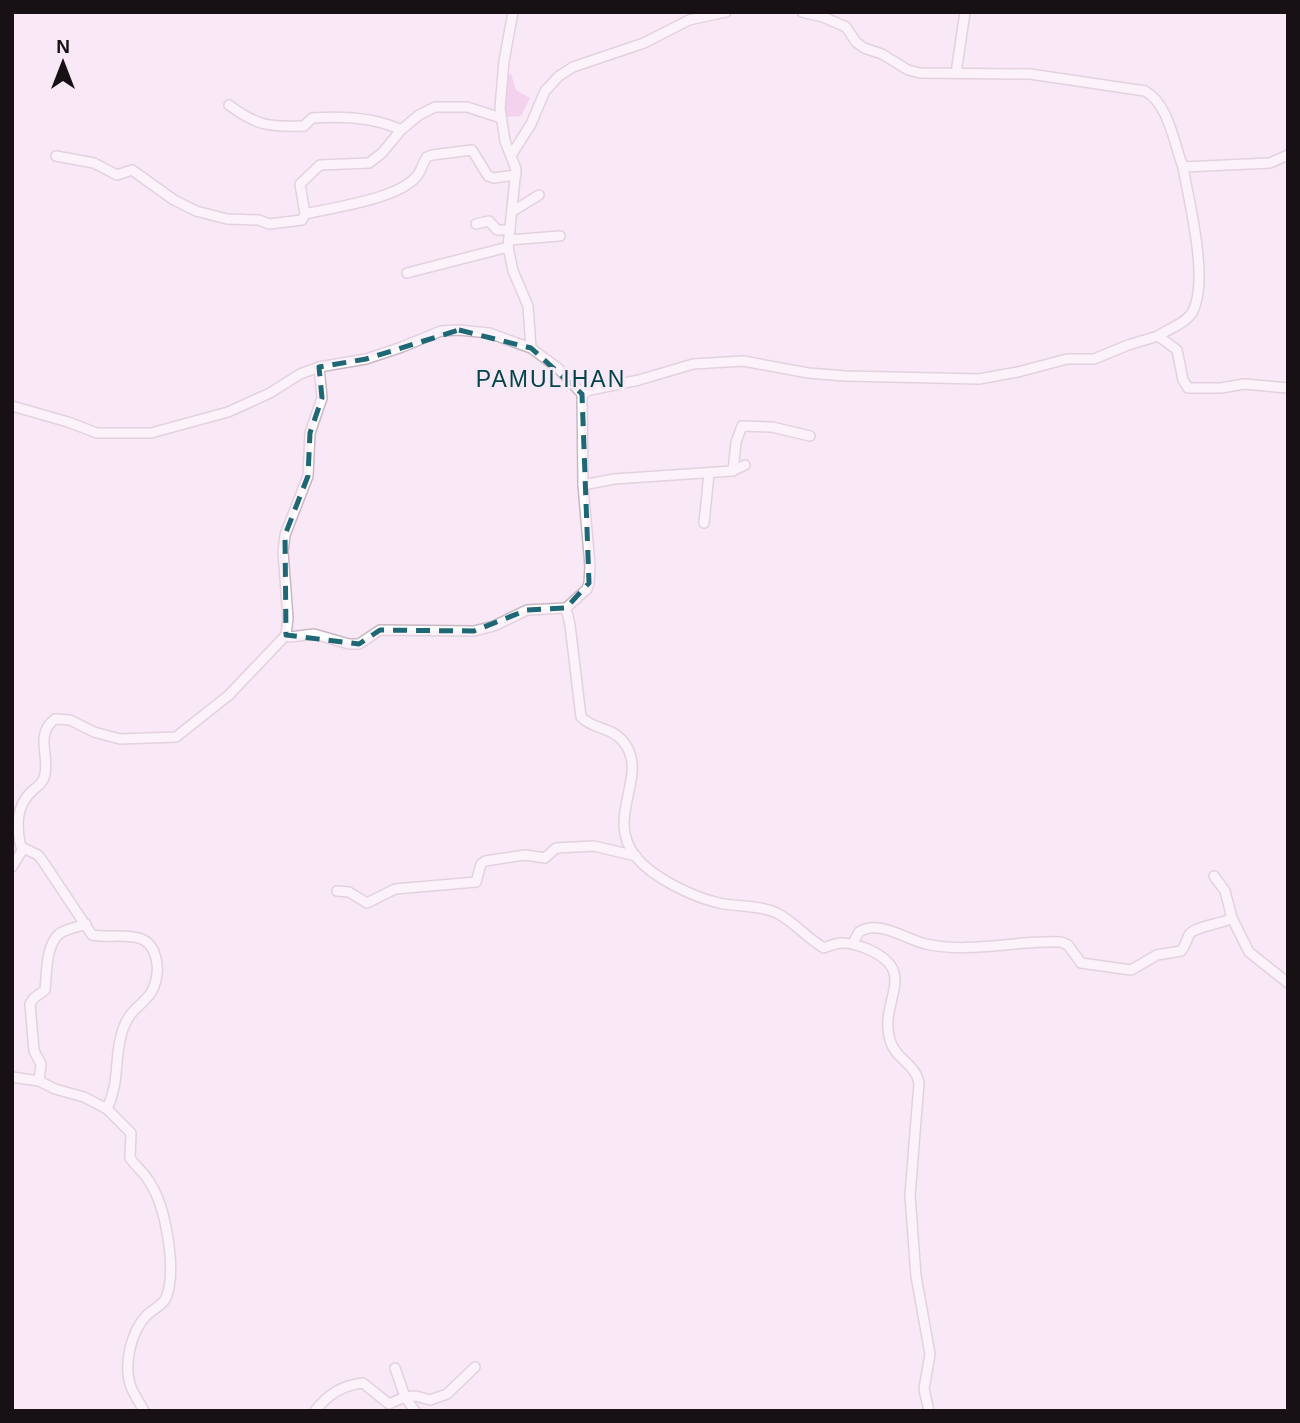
<svg xmlns="http://www.w3.org/2000/svg" width="1300" height="1423" font-family="Helvetica,sans-serif">
<style>
.water{fill:#eeb7e3}
.lines{fill:none;stroke-linecap:round;stroke-linejoin:round}
.street-casing{stroke:#c8b7c4;stroke-width:12}
.street{stroke:#fff;stroke-width:9}
.marked{fill:none;stroke:#1e6774;stroke-width:5;stroke-dasharray:14 9;stroke-linejoin:round}
.labels{text-anchor:middle;stroke-width:6;stroke-linejoin:round;paint-order:stroke}
.quarter-label{font-size:23px;letter-spacing:2px;fill:#02434d;stroke:#f9e8f5}
</style>
<rect width="100%" height="100%" fill="#f9e8f5"/>
<polygon class="water" points="511,74 516,90 530,98 521,116 506,117 506,75"/>
<g class="lines">
<defs>
<g id="street">
<path d="M 513,12 L 504,61 L 500,108 L 505,141 L 516,169 L 508,247 L 513,271 L 528,306 L 531,348 L 558,368 L 582,394 L 583,485 L 590,566 L 589,583 L 587,589 L 566,608 L 570,625 L 581,717 C 592,729 611,727 622,740 C 652,774 603,816 636,857 C 653,878 693,897 719,903 C 737,907 760,905 777,913 C 794,922 807,938 824,948 C 840,941 849,942 865,948 C 922,971 878,1000 890,1040 C 895,1059 916,1064 919,1083 L 910,1195 L 916,1276 L 930,1354 L 924,1389 L 929,1411"/>
<path d="M 802,12 L 823,17 L 846,27 L 856,42 L 864,48 L 882,54 L 908,70 L 920,73 L 1030,74 L 1145,91 C 1169,104 1174,144 1183,167 L 1270,163 L 1288,155"/>
<polyline points="956,73 965,12"/>
<path d="M 229,105 C 257,126 269,127 304,126 L 312,118 C 341,116 375,117 401,130"/>
<polyline points="512,154 531,124 545,91 559,76 573,67 644,43 689,20 726,12"/>
<path d="M 56,156 L 94,163 L 117,175 L 132,170 L 174,200 L 196,211 L 227,219 L 259,220 L 269,224 L 302,220 L 305,214 C 335,207 397,199 416,177 C 422,171 422,163 427,157 L 432,155 L 472,150 L 488,176 L 494,178 L 516,175"/>
<polyline points="513,211 539,195"/>
<polyline points="305,214 300,184 320,165 369,163 382,153 401,130 419,115 435,107 467,107 501,118"/>
<polyline points="476,224 489,221 497,230 510,230"/>
<polyline points="509,240 560,236"/>
<polyline points="407,273 508,247"/>
<path d="M 1158,336 C 1168,329 1187,323 1193,311 C 1209,279 1189,202 1183,167"/>
<polyline points="582,394 590,390 639,380 693,364 743,361 808,373 846,376 979,379 1018,372 1067,359 1094,359 1128,345 1158,336 1177,350 1183,380 1188,388 1221,388 1244,384 1288,388"/>
<polyline points="12,406 68,422 97,433 151,433 228,412 270,393 300,374 319,367 366,359 402,347 441,331 459,330 489,333 531,348"/>
<polyline points="733,471 736,442 742,426 772,427 810,436"/>
<polyline points="583,485 614,479 732,471 745,465"/>
<polyline points="704,523 709,473"/>
<polyline points="286,635 290,637 314,634 349,644 359,644 380,630 474,631 494,626 527,610 566,608"/>
<polyline points="12,867 23,849"/>
<polyline points="1214,876 1225,891 1232,918"/>
<polyline points="337,891 349,892 367,903 395,889 476,882 481,864 485,861 525,855 545,858 556,848 594,846 636,856"/>
<path d="M 853,943 L 859,932 C 878,919 905,939 926,944 C 971,954 1015,940 1061,942 L 1068,945 L 1081,963 L 1131,970 L 1157,955 L 1181,951 C 1186,945 1186,941 1189,935 C 1194,926 1223,924 1232,918 L 1249,952 L 1288,983"/>
<path d="M 12,1077 L 39,1081 L 55,1089 L 84,1097 L 107,1109 L 131,1133 L 130,1158 C 136,1167 145,1173 150,1183 C 166,1207 177,1271 166,1298 C 162,1306 153,1309 146,1316 C 131,1332 123,1365 131,1387 C 134,1395 140,1403 144,1411"/>
<path d="M 39,1081 L 41,1064 L 34,1051 L 30,1004 L 34,998 L 45,990 C 47,974 45,947 59,934 C 65,929 78,927 86,924"/>
<path d="M 107,1109 C 121,1079 113,1058 123,1029 C 131,1007 143,1006 152,991 C 156,983 158,973 157,964 C 152,925 120,940 92,935 L 42,860 L 38,855 L 21,847 C 16,826 16,806 32,791 C 38,786 44,782 45,774 C 49,754 35,734 55,719 L 70,720 L 94,732 L 120,739 L 176,737 L 229,695 L 286,635 L 288,618 L 283,552 L 285,535 L 308,476 L 310,433 L 322,398 L 319,367"/>
<polyline points="395,1368 405,1397 416,1396 430,1400 447,1394 475,1367"/>
<path d="M 315,1411 C 327,1395 343,1385 363,1383 L 389,1404 L 405,1397 L 415,1411"/>
</g>
</defs>
<use href="#street" class="street-casing"/>
<use href="#street" class="street"/>
</g>
<path d="M0 0H1300V1423H0ZM 459,330 L 531,348 L 582,394 L 589,583 L 566,608 L 527,610 L 474,631 L 380,630 L 359,644 L 286,635 L 285,535 L 308,476 L 310,433 L 322,398 L 319,367 L 366,359 Z" fill="#f9e8f5" fill-opacity=".55" fill-rule="evenodd"/>
<path class="marked" d="M 459,330 L 531,348 L 582,394 L 589,583 L 566,608 L 527,610 L 474,631 L 380,630 L 359,644 L 286,635 L 285,535 L 308,476 L 310,433 L 322,398 L 319,367 L 366,359 Z"/>
<g class="labels">
<g class="quarter-label">
<text x="551" y="387">PAMULIHAN</text>
</g>
</g>
<rect width="1300" height="1423" fill="none" stroke="#171115" stroke-width="28"/>
<g transform="translate(63 63)" stroke="#f9e8f5" stroke-width="5" paint-order="stroke">
<path d="M0-5L12 26L0 18L-12 26Z" fill="#171115"/>
<text y="-10" font-size="19" font-weight="bold" text-anchor="middle" fill="#171115">N</text>
</g>
</svg>
